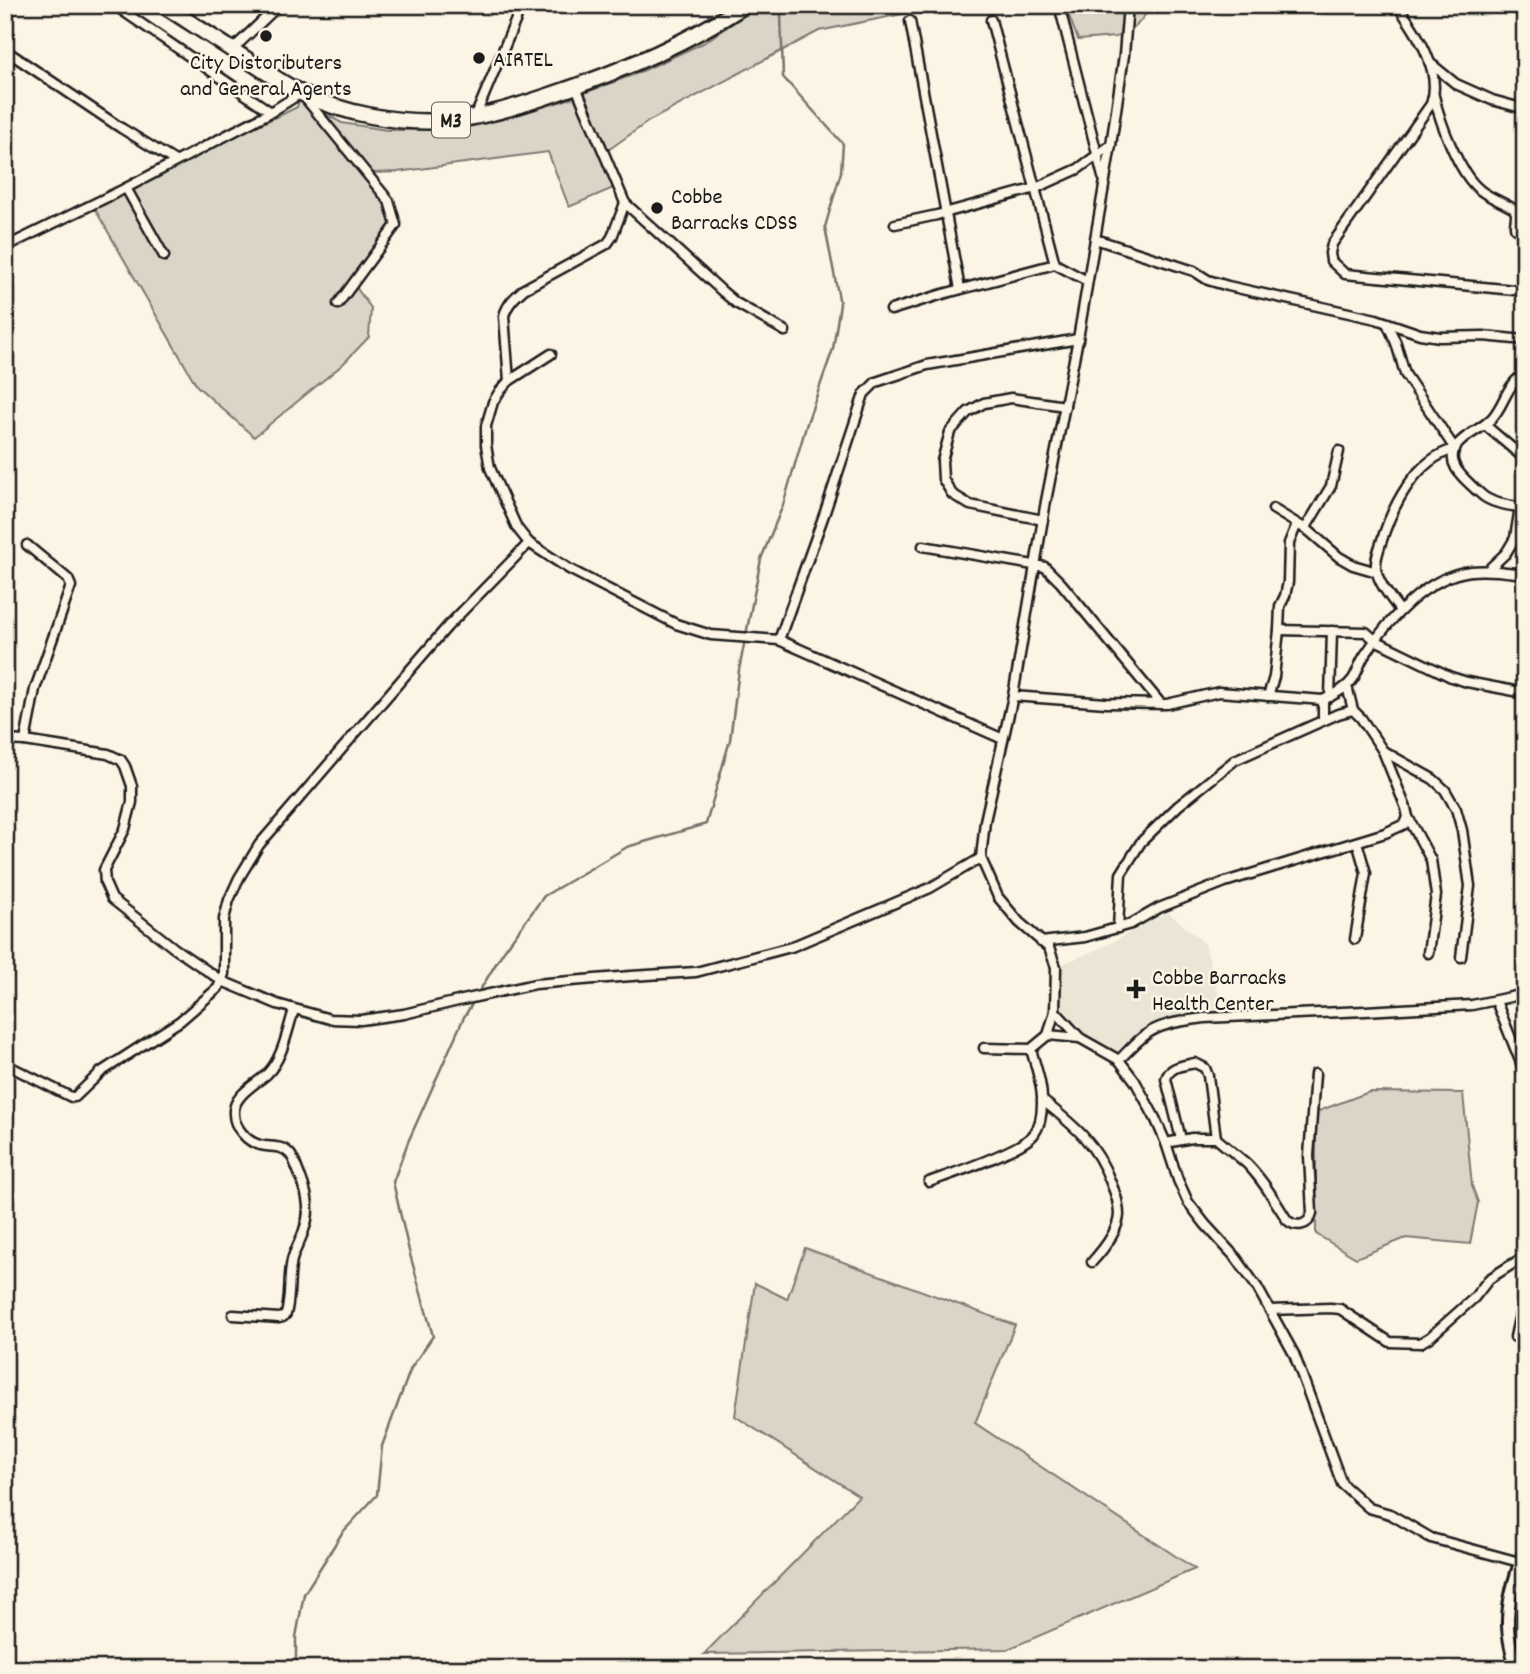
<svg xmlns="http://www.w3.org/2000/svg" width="1530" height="1674" font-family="Dekko,sans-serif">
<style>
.built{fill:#ebe5d6}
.green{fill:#dbd5c8;stroke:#7c7872;stroke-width:2}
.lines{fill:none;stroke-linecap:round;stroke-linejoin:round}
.stream{stroke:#75726c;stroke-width:2.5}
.street-casing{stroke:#1c1c1c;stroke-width:13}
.secondary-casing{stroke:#1c1c1c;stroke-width:16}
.highway-casing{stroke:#1c1c1c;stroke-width:19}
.street{stroke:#fcf5e5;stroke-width:8}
.secondary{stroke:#fcf5e5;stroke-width:10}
.highway{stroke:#fcf5e5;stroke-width:14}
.poi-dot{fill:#1c1c1c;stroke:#fcf5e5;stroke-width:2.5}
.labels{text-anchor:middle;stroke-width:5;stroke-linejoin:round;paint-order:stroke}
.shield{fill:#fcf5e5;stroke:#5f5d58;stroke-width:2}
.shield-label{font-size:21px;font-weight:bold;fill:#1c1c1c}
.poi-label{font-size:23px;fill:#1c1c1c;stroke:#fcf5e5;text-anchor:start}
</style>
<rect width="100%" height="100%" fill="#fcf5e5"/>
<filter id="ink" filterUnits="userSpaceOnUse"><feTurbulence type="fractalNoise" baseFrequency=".0143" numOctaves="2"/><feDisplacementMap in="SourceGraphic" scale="14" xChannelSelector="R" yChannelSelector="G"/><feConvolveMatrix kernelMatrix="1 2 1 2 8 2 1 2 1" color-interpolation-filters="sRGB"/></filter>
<g filter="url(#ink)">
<polygon class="built" points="1168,912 1205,944 1223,1011 1217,1017 1159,1027 1119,1060 1080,1038 1055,1011 1056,967 1107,945"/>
<g class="green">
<polygon points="760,5 946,5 819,31 649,121 604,153 618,186 569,207 548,152 397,172 373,173 389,201 396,225 353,283 371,308 369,337 342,365 254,437 197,386 92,204 175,161 281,115 297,107 301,93 306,104 342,123 387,130 436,130 503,119 563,101 638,73 703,43"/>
<polygon points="1065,5 1153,5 1137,25 1116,37 1078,40"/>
<polygon points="1369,1092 1463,1093 1472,1186 1478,1202 1470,1244 1406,1238 1356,1258 1316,1234 1316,1112"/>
<polygon points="805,1248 1015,1325 975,1423 1195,1569 1008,1649 704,1654 859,1496 735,1416 755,1283 787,1299"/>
</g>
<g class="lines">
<g class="stream">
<polyline points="477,995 503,952 544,896 627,847 706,824 730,740 739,670 761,559 783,505 807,423 833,349 840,304 825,227 841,172 843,144 783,77 781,15"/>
<polyline points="296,1669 296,1637 304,1594 342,1533 377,1495 382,1446 411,1368 433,1336 409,1251 393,1182 408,1142 464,1017 474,1001"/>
</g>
<defs>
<g id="street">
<polyline points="114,5 271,112"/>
<polyline points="1059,5 1103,177"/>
<path d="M 1397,5 C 1416,31 1443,71 1431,104 L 1332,244 L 1330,253 L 1331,261 L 1345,274 L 1525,291"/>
<polyline points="1517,5 1525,8"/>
<polyline points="991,20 1055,264"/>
<polyline points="910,21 960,289"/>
<polyline points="5,50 121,128 175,161"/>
<polyline points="232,50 279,5"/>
<polyline points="1429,62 1456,84 1492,100 1525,109"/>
<polyline points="576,87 625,203 723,292 736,303 785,331"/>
<path d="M 1434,96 C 1440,122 1459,174 1480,190 C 1490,198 1503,202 1514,209 L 1516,213 C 1517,224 1509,229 1525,233"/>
<polyline points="475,117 522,5"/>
<polyline points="126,188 164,256"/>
<polyline points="895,224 937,215 1036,188 1078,169 1111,145"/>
<polyline points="1095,239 1194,271 1208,280 1228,286 1376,319 1420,334 1440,337 1483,336 1525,340"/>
<polyline points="5,247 126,188 271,112 301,93 389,201 396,225 338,304"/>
<polyline points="891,310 943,294 1055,264 1087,281"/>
<path d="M 1387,323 L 1396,343 L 1405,374 L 1455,449 C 1415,459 1392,507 1381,543 C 1378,552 1375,560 1376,569 C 1379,585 1392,599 1400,611"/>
<polyline points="551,354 509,381 500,391 493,402 486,426 486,445 490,468 517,528 529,543 569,569 676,624 711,635 779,640 1003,739"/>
<path d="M 1525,374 C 1507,383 1505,403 1493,417 C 1483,429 1463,435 1455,448 C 1446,465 1465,479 1475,489 C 1479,492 1483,497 1488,499 C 1498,505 1513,506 1525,508"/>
<path d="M 509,381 L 504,316 C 507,304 515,297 524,289 L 607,244 L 612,237 L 625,203"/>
<polyline points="1485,425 1525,459"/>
<polyline points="1273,509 1309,531 1339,557 1353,565 1377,572"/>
<polyline points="1043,520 970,505 952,494 943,479 942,461 950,432 968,412 984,403 1011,398 1065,406"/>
<polyline points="1305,529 1331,486 1339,451"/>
<polyline points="923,546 1045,567 1061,583 1161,704"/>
<polyline points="1488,570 1506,553 1515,538 1520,507"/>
<polyline points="1279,630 1366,632 1375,640 1451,677 1467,682 1525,693"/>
<polyline points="779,640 825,512 864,394 876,382 927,365 1078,339"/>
<path d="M 1013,696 L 1106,703 L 1167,704 L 1219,692 L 1323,700 C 1334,695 1346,689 1353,679 C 1358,671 1360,662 1365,655 C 1388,620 1427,576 1471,571 C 1489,569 1507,572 1525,574"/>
<polyline points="1268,696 1274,677 1279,630 1280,606 1285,596 1288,582 1289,543 1297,524"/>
<polyline points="1330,697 1332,631"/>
<polyline points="1323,700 1323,720"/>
<polyline points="5,740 25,741 108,754 121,760 125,766 132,786 132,802 125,829 104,870 105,883 112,899 174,948 222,981 277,1004 330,1019 361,1020 404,1014 458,1001 535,984 631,976 696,972 791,947 930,888 981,858"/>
<polyline points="25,741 35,689 71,586 68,579 27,545"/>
<polyline points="1383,751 1433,779 1445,790 1456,809 1462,830 1470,886 1461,957"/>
<polyline points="1408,817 1431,860 1436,895 1428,953"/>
<polyline points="1118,928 1121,874 1141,842 1178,806 1235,760 1338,714 1353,710"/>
<polyline points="1355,939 1366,873 1357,842"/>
<polyline points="1041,942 1085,937 1131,924 1159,908 1225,882 1385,833 1405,824 1408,817 1406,808 1383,751 1361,718 1353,710 1347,686"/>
<polyline points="1496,1001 1525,1073"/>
<polyline points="1055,1011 1080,1038 1119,1060 1135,1081 1155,1118 1166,1143 1178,1180 1188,1202 1205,1224 1237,1259 1257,1287 1294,1354 1342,1484 1369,1508 1390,1514 1431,1538 1523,1563"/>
<polyline points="1048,1035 1080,1038"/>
<polyline points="984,1048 1031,1049 1048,1035 1055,1011 1056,967 1049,948 1019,922 998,897 981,858 985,821 1013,696 1046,501 1078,339 1111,145 1124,55 1128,5"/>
<path d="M 1119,1060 C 1127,1052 1135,1043 1144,1036 C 1160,1023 1184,1021 1204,1018 L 1365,1011 L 1472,1005 L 1525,994"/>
<polyline points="5,1064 71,1097 75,1097 101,1072 180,1021 218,988 224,974 224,919 229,900 239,878 259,845 447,627 529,543"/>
<path d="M 1042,1100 C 1075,1126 1096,1143 1111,1183 C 1115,1192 1119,1204 1119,1215 C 1118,1231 1102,1251 1092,1262"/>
<path d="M 1181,1139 L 1166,1079 C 1169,1066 1183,1066 1195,1063 L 1205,1068 L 1208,1076 L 1216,1138"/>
<path d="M 1166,1143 L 1192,1138 L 1216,1138 C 1226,1147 1237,1155 1247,1164 C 1263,1180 1275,1201 1287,1220 C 1296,1228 1309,1226 1312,1213 L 1309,1156 L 1315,1074"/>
<path d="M 929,1182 C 951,1174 1023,1150 1034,1134 C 1040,1126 1042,1113 1042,1103 C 1043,1085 1035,1065 1031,1049"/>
<polyline points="1270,1310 1330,1308 1340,1309 1390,1342 1420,1343 1430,1337 1474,1298 1489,1279 1525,1256"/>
<path d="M 233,1315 L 279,1318 L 283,1317 L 286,1314 C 291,1296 288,1278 292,1260 C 295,1249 301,1240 304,1230 C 311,1212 308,1196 301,1178 C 297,1170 295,1160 290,1154 C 281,1144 271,1148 260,1145 C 247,1142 234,1127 234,1114 C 232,1096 256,1084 267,1074 C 283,1058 287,1031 294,1010"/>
<polyline points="1515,1337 1525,1291"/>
</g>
<path id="secondary" d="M 1516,1669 C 1513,1655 1508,1640 1508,1625 C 1507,1600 1516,1573 1525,1550"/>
<path id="highway" d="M 163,5 C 189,22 216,39 243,57 C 262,69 281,83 301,93 C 344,114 398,124 446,121 C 481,118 515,107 548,96 C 617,73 684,45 745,5"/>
</defs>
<use href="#street" class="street-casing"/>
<use href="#secondary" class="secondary-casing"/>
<use href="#highway" class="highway-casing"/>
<use href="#street" class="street"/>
<use href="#secondary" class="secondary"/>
<use href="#highway" class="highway"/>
</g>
</g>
<g class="poi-dot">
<circle cx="266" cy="36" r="7"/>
<circle cx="479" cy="58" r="7"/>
<circle cx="657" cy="208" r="7"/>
<path d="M1132.5 978.5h7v7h7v7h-7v7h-7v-7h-7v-7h7z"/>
</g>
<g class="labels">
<rect class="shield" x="432" y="102.5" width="38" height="35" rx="5"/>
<g class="shield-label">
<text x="451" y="127">M3</text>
</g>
<g class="poi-label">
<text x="493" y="66">AIRTEL</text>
<text x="266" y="69" text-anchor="middle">City Distoributers<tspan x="266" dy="26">and General Agents</tspan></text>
<text x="671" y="203">Cobbe<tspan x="671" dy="26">Barracks CDSS</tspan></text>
<text x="1152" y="984">Cobbe Barracks<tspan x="1152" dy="26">Health Center</tspan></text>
</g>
</g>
<rect width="1530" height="1674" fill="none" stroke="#fcf5e5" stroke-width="28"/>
<rect x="14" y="14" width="1502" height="1646" fill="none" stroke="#1c1c1c" stroke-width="2.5" filter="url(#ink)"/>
</svg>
